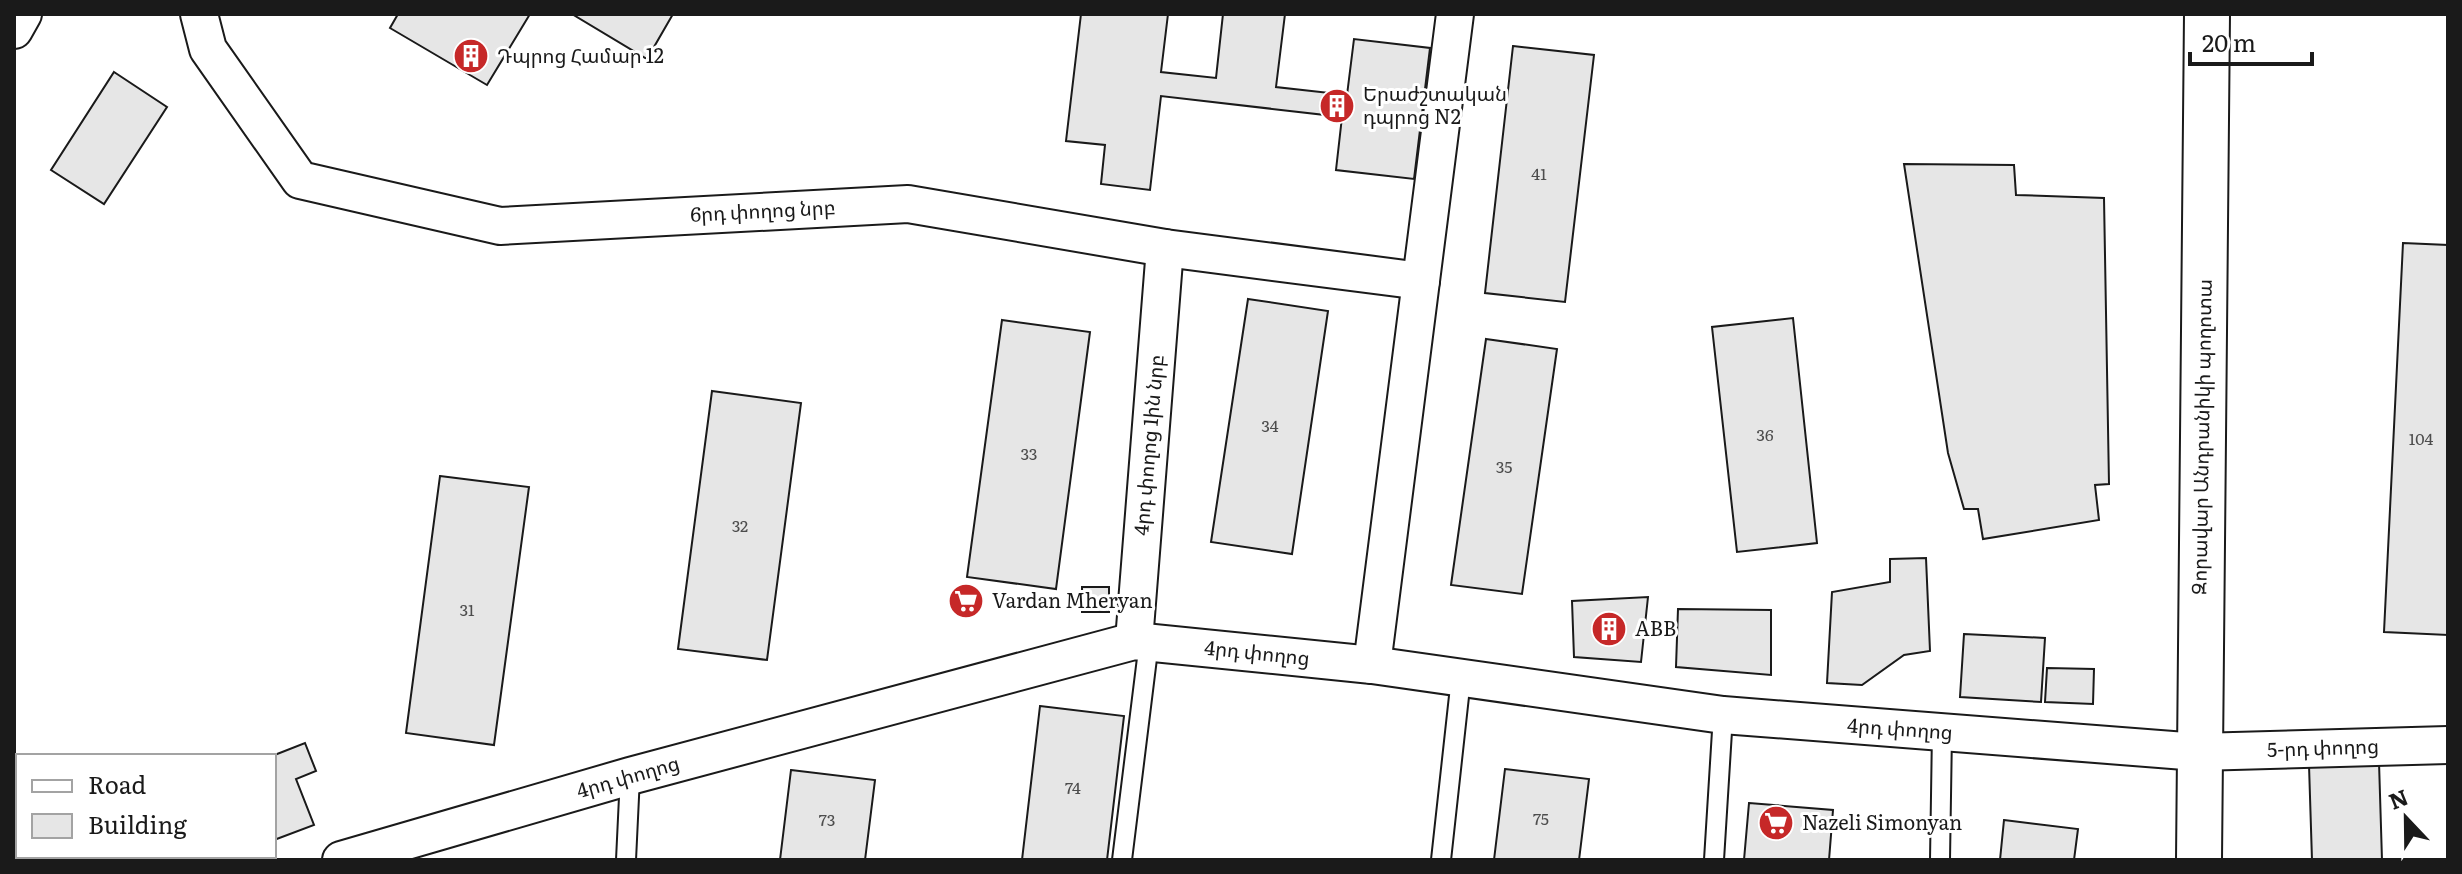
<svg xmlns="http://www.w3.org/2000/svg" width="2462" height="874" font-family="Literata,'Noto Sans Armenian',serif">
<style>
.building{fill:#e6e6e6;stroke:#1a1a1a;stroke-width:2}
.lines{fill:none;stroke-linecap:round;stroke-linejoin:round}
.service-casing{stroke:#1a1a1a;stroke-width:22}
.minor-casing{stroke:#1a1a1a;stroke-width:40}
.secondary-casing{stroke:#1a1a1a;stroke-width:48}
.service{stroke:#fff;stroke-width:18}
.minor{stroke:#fff;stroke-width:36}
.secondary{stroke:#fff;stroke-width:44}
.labels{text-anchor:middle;stroke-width:6;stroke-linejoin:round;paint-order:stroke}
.number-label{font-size:16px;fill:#4d4d4d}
.poi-label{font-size:20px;fill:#1a1a1a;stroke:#fff;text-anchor:start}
.street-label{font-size:20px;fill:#1a1a1a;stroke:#fff}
</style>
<rect width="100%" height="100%" fill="#fff"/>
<g class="building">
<polygon points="398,14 530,14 487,85 390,28"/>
<polygon points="572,14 673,14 647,59"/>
<polygon points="1081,14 1168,14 1161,72 1216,78 1223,14 1285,14 1276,87 1347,95 1354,39 1430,48 1414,179 1336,170 1342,117 1161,96 1150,190 1101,184 1105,145 1066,141"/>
<polygon points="1513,46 1594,55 1565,302 1485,293"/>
<polygon points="114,72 167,107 104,204 51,170"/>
<polygon points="1904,164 2014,165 2016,195 2104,198 2109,484 2095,485 2099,520 1983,539 1978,509 1964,509 1948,453"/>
<polygon points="2403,243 2448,245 2448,635 2384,632"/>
<polygon points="1248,299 1328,311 1292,554 1211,542"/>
<polygon points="1793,318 1817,543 1737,552 1712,327"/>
<polygon points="1002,320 1090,332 1056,589 967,577"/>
<polygon points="1486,339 1557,349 1522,594 1451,585"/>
<polygon points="712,391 801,403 767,660 678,649"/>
<polygon points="440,476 529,487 494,745 406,733"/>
<polygon points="1926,558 1930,651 1904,655 1862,685 1827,683 1832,592 1890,582 1890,559"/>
<rect x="1082" y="587" width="27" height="25"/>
<polygon points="1648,597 1641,662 1574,657 1572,601"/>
<polygon points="1678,609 1771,610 1771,675 1676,667"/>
<polygon points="1964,634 2045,638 2041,702 1960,697"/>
<polygon points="2047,668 2094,669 2093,704 2045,702"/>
<polygon points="1040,706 1124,716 1107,860 1022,860"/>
<polygon points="305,743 316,771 296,779 314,825 274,840 272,756"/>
<polygon points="2379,762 2382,860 2312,860 2309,765"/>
<polygon points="1505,769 1589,779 1579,860 1494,860"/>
<polygon points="791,770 875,780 865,860 780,860"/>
<polygon points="1749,803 1833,810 1829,860 1744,860"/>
<polygon points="2004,820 2078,829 2074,860 2000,860"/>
<polygon points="42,856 106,856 107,860 43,860"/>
</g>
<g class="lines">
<defs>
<g id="service">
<polyline points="626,860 630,776"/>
<polyline points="1122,860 1149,642"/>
<polyline points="1441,860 1461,678"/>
<polyline points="1714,860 1723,715"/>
<polyline points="1940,860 1942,732"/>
</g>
<g id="minor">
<polyline points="199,14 208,49 300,180 500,226 908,204 1165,248 1421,281"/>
<polyline points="14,30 23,14"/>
<polyline points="1134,641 1165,248"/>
<polyline points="1372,665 1455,14"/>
<polyline points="341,860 630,776 1134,641 1372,665 1723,715 2198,752 2448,745"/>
</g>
<polyline id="secondary" points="2199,860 2207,14"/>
</defs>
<use href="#service" class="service-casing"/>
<use href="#minor" class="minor-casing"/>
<use href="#secondary" class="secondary-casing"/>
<use href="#service" class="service"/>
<use href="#minor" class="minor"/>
<use href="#secondary" class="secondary"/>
</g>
<defs>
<symbol id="building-disc" viewBox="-11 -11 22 22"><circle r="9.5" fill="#c62828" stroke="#fff"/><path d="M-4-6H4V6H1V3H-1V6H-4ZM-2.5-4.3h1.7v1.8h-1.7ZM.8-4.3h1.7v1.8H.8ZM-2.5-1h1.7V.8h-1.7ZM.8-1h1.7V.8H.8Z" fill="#fff"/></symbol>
<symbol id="supermarket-disc" viewBox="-11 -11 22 22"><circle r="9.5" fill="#c62828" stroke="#fff"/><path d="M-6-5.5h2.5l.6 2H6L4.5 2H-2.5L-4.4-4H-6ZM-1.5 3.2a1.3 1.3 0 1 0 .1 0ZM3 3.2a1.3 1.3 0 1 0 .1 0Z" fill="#fff"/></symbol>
</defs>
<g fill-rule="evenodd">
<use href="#building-disc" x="451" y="36" width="40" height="40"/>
<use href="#building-disc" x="1317" y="86" width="40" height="40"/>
<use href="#supermarket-disc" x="946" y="581" width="40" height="40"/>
<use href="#building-disc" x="1589" y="609" width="40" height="40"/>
<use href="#supermarket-disc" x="1756" y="803" width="40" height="40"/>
</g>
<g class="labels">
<g class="number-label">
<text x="1539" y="180">41</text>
<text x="1270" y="432">34</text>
<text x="1765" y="441">36</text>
<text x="2421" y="445">104</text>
<text x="1029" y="460">33</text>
<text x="1504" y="473">35</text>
<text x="740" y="532">32</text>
<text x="467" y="616">31</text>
<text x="1073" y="794">74</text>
<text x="1541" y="825">75</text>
<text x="827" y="826">73</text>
</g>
<g class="poi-label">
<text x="497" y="63">Դպրոց Համար 12</text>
<text x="1363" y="101">Երաժշտական<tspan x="1363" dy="23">դպրոց N2</tspan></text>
<text x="992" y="608">Vardan Mheryan</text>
<text x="1635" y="636">ABB</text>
<text x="1802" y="830">Nazeli Simonyan</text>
</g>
<g class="street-label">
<text transform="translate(763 211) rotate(-3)" y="7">6րդ փողոց նրբ</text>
<text transform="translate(2202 437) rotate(-89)" y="7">Զորավար Անդրանիկի պողոտա</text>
<text transform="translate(1149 445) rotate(-85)" y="7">4րդ փողոց 1ին նրբ</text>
<text transform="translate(1257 653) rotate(6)" y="7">4րդ փողոց</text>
<text transform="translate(1900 729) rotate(4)" y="7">4րդ փողոց</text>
<text transform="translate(2323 748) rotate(-2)" y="7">5-րդ փողոց</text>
<text transform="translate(628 777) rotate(-16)" y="7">4րդ փողոց</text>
</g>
</g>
<rect width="2462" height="874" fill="none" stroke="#1a1a1a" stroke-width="32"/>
<rect x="16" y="754" width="260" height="104" fill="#ffffff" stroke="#a3a3a3" stroke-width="2"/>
<rect x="32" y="780" width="40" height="12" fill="#ffffff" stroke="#a3a3a3" stroke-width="2"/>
<text x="88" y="794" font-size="24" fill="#1a1a1a">Road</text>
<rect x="32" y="814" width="40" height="24" fill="#e6e6e6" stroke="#a3a3a3" stroke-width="2"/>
<text x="88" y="834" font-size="24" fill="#1a1a1a">Building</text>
<g transform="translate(2406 818) rotate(338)" stroke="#ffffff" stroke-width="6" paint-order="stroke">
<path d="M0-6L14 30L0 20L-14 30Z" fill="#1a1a1a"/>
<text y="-12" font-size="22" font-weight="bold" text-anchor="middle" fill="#1a1a1a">N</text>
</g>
<path d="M2190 52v12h122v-12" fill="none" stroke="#1a1a1a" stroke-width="4"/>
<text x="2202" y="52" font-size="24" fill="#1a1a1a" stroke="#ffffff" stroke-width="6" paint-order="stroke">20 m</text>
</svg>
